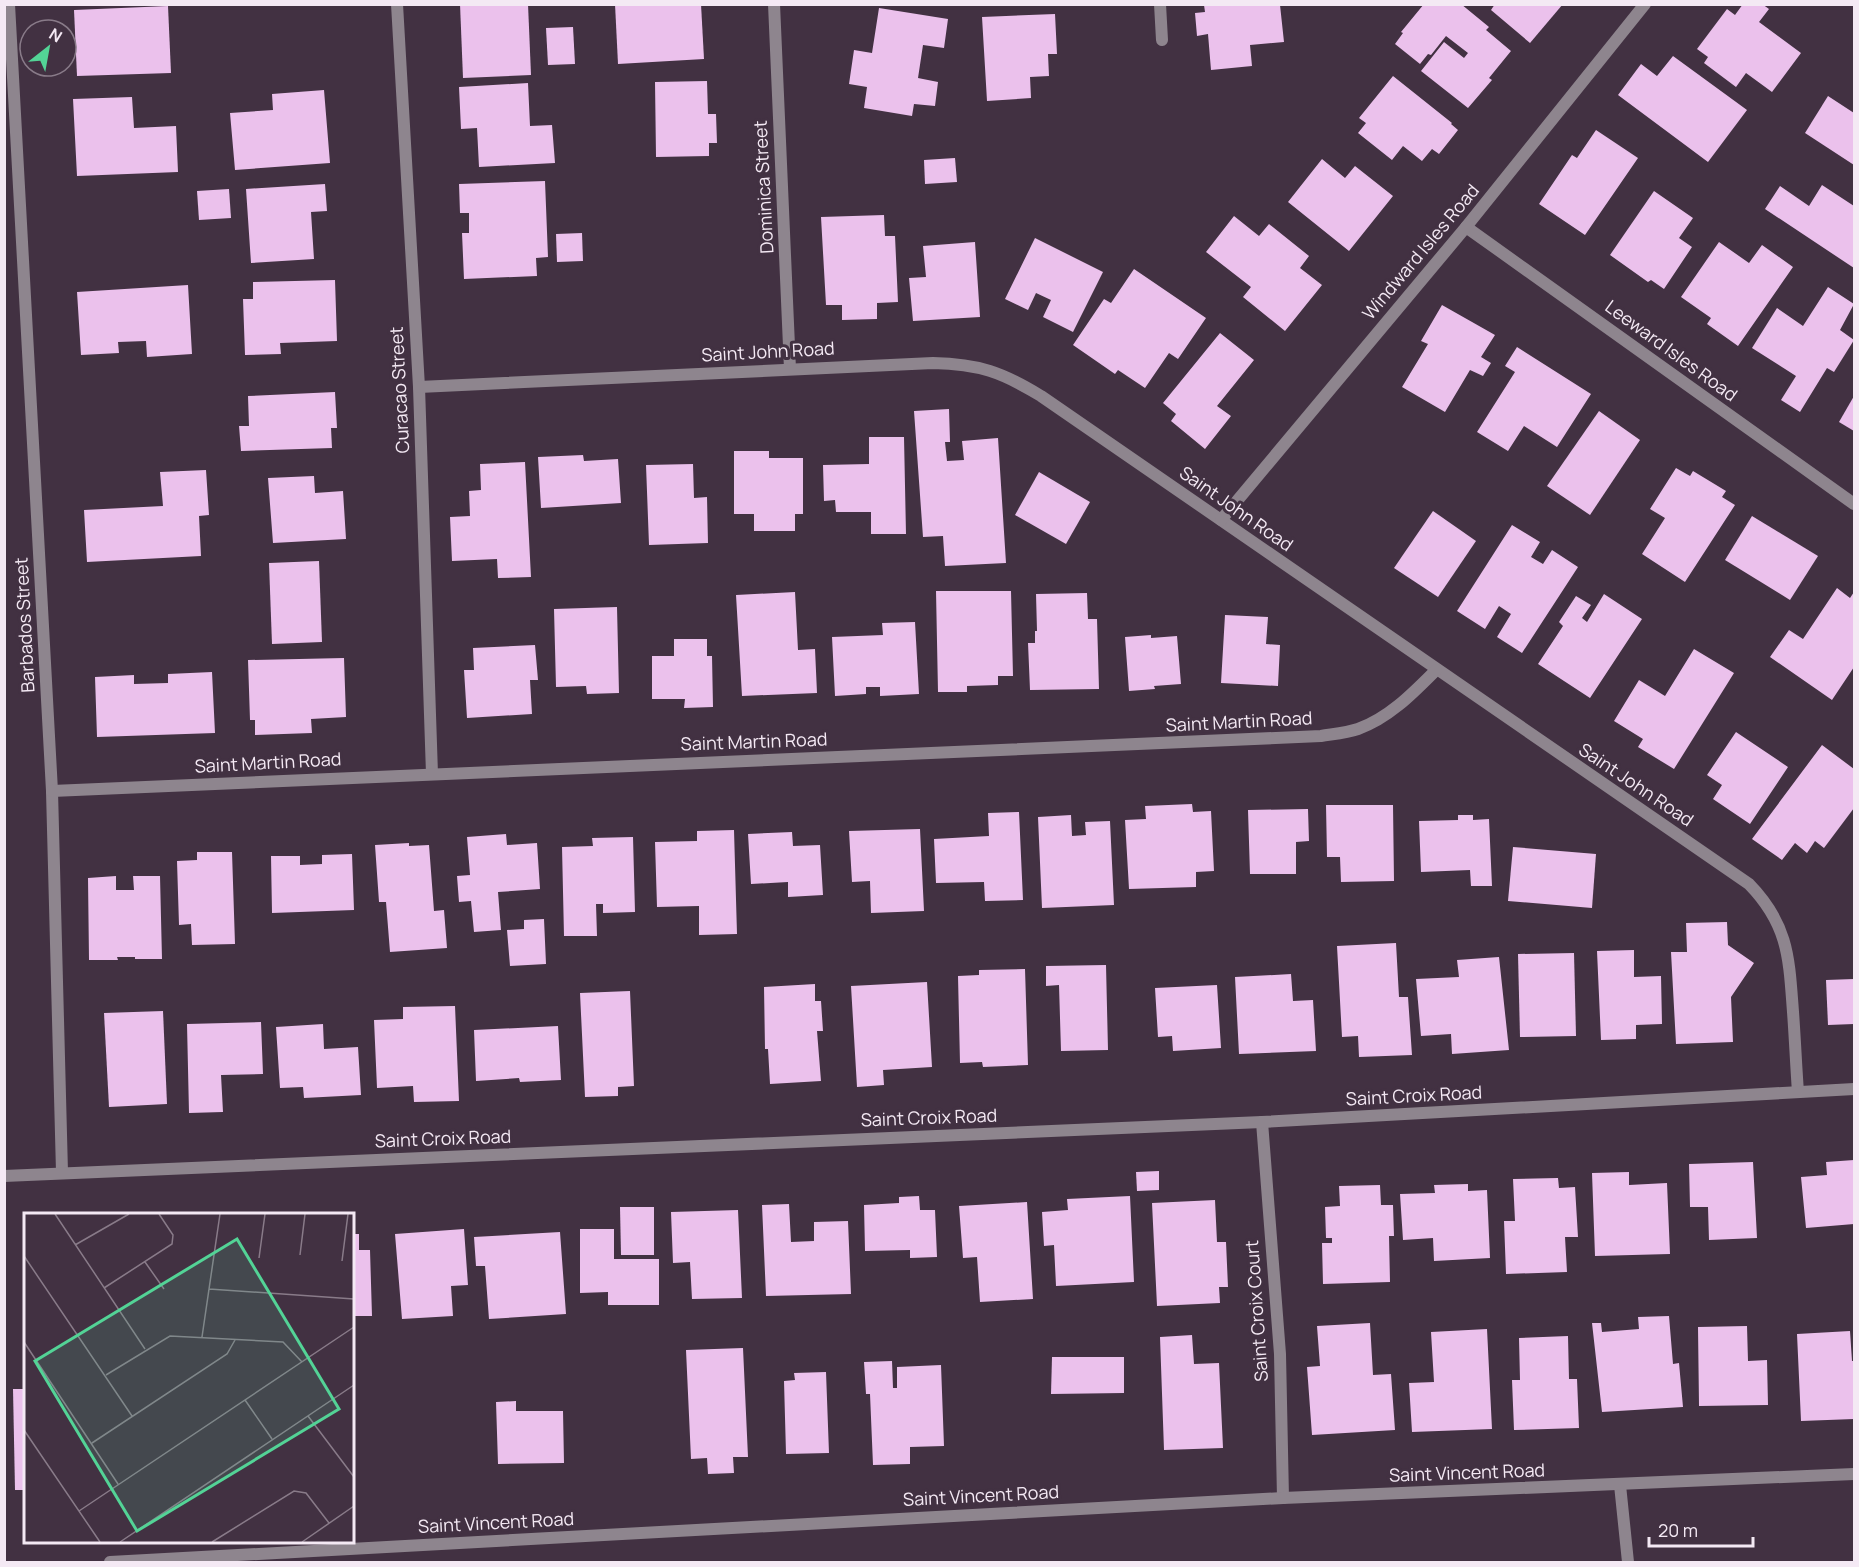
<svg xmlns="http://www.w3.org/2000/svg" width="1859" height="1567" font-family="Manrope,sans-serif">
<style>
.building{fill:#ebc1ec}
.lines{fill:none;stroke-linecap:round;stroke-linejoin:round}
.minor{stroke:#8e858e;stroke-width:12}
.tertiary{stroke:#8e858e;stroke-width:12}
.labels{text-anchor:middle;stroke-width:6;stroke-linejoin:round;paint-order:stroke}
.street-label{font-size:18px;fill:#f4e9f4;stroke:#423142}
.inset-road{fill:none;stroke:#897b89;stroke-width:1.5}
.view{fill:#53d396;fill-opacity:0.15;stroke:#53d396;stroke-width:3}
.inset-edge{fill:none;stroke:#f4e9f4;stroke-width:3}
</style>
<rect width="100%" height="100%" fill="#423142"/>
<g class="building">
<polygon points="460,4 528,4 531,75 463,78"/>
<polygon points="615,4 701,4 704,59 618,64"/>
<polygon points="1424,4 1461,4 1489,27 1486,30 1511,51 1489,78 1492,80 1468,108 1421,71 1444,42 1464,58 1468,53 1446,36 1431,55 1428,54 1420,64 1395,44 1403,33 1401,32"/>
<polygon points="1495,4 1563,4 1530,43 1491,10"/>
<polygon points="1743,4 1762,4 1769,9 1759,22 1801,53 1772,92 1746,73 1736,87 1704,63 1708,57 1697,49 1727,9 1735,15"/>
<polygon points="1204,5 1280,5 1284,42 1250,45 1252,66 1211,70 1208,34 1197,36 1195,13 1205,12"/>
<polygon points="168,6 171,73 77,76 74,10"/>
<polygon points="879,8 948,19 944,48 923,45 918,78 938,82 935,106 914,104 912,116 864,108 867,87 849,84 854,50 872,53"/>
<polygon points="1055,14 1057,54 1048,54 1049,76 1030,77 1031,98 987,101 982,17"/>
<polygon points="573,27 575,64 548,65 546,28"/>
<polygon points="1673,56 1747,110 1708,162 1618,95 1641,64 1657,76"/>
<polygon points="1393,76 1452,123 1451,124 1458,130 1439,154 1432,149 1422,161 1403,146 1392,160 1358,133 1366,123 1359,118"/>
<polygon points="707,81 708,114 716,114 717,143 709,143 709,156 656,157 655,82"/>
<polygon points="528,83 530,126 552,125 555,163 479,167 477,128 461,129 459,87"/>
<polygon points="324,90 330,163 235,170 230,113 273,110 272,94"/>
<polygon points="1828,96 1854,113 1854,165 1805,133"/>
<polygon points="132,97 134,128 176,126 178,172 77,176 73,99"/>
<polygon points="1596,130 1638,158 1585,235 1539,204 1572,155 1577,158"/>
<polygon points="955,158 957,182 925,184 924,160"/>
<polygon points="1322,159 1345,178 1355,166 1393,196 1349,251 1288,202"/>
<polygon points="545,181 548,257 536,258 537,276 464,279 462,233 469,233 469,213 460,213 459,184"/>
<polygon points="325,184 327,211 311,212 314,259 251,263 246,189"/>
<polygon points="1822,185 1854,206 1854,268 1765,209 1780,186 1809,206"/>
<polygon points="229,189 231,218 199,220 197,191"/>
<polygon points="1654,191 1693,218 1679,238 1692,247 1664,289 1651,280 1648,282 1610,255"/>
<polygon points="884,215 885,236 895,236 898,302 877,303 877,319 842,320 842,305 826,305 821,217"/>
<polygon points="1234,216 1259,236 1269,224 1309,256 1300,268 1322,285 1285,331 1243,297 1251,287 1206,252"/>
<polygon points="582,233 583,261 557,262 556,234"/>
<polygon points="1035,238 1103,272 1073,332 1043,317 1051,300 1036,293 1028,310 1005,299"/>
<polygon points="975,242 980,317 913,321 909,278 926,277 923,246"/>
<polygon points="1719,242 1749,263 1762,245 1793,267 1738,346 1707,324 1711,318 1681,297"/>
<polygon points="1134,269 1206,318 1178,359 1169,353 1145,388 1118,370 1115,374 1073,345 1104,299 1111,303"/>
<polygon points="335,280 337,341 280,343 281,354 245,355 243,299 253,299 253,282"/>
<polygon points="188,285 192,354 147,357 146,341 118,342 119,353 81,355 77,292"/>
<polygon points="1828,287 1854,304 1840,330 1854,340 1834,372 1827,368 1800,412 1781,400 1796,376 1752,348 1777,308 1803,326"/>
<polygon points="1442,305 1495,335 1481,357 1491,363 1483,376 1470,370 1445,412 1402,387 1428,344 1421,341"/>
<polygon points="1220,333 1254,360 1217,406 1231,416 1205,449 1171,421 1176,414 1163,403"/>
<polygon points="1517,347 1591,394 1557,447 1524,426 1508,451 1477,432 1515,372 1505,366"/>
<polygon points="335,392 337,428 331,428 332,448 241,451 239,426 249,426 248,396"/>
<polygon points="1854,396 1854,431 1839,422"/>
<polygon points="949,409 950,442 945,442 947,461 964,460 962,441 998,438 1006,563 945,566 943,536 923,537 914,411"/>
<polygon points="1599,411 1640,440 1590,515 1547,486"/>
<polygon points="869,437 904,437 906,534 871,534 871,512 836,512 835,500 824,501 823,465 869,464"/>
<polygon points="734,451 769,451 769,458 803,458 803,514 795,514 795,531 754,531 754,514 734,514"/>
<polygon points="583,455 584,461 618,459 621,503 541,508 538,457"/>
<polygon points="525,462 531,577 498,578 497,559 452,561 450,517 470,516 469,491 481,490 480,464"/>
<polygon points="693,464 694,498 707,497 708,543 649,545 646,465"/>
<polygon points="1676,468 1690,476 1693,471 1726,491 1722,497 1735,505 1685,582 1642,554 1665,518 1650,509"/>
<polygon points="206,470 209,515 199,516 201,556 87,562 84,510 163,506 160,472"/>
<polygon points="1039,472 1090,502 1066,544 1015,515"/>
<polygon points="314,476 315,493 343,491 346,539 273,543 268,478"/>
<polygon points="1433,511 1476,541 1438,597 1394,568"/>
<polygon points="1752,516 1818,556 1790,600 1725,560"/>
<polygon points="1512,525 1540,542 1531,557 1543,564 1552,550 1578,567 1522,653 1497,637 1511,614 1499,606 1485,629 1457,611"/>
<polygon points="319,561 322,642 272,644 269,563"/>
<polygon points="1837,588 1850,598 1854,592 1854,667 1832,700 1770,657 1789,630 1803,639"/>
<polygon points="936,591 1011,591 1013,676 998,676 998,685 967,686 967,692 938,692"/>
<polygon points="795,592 798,650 815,649 817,693 742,696 736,595"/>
<polygon points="1087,593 1088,619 1097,619 1099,689 1030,690 1028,643 1035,643 1035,631 1037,631 1036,594"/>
<polygon points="1604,594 1642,619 1590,698 1538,664 1563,626 1559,622 1576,596 1591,605 1582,618 1587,622"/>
<polygon points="617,607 619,693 587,694 586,686 556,687 554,609"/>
<polygon points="1225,615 1268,617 1266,644 1280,645 1278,686 1221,683"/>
<polygon points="915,622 919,694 880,696 880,687 866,687 866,694 835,696 832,637 883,635 882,623"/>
<polygon points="1151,635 1151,638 1177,636 1181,684 1154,686 1155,689 1129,691 1125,637"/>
<polygon points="674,639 707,639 707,656 712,656 713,707 684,708 685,699 652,699 652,656 674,656"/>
<polygon points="535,645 538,680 530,680 532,714 467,718 464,670 474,670 473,648"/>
<polygon points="1694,649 1734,673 1674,769 1638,747 1643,739 1614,721 1639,680 1665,696"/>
<polygon points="344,658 346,717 311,719 312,733 255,735 255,720 250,720 248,660"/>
<polygon points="212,672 215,733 97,737 95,677 134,675 134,684 168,683 168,674"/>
<polygon points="1736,732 1788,767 1750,824 1713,799 1722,785 1707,775"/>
<polygon points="1822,745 1854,769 1854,808 1824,848 1815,841 1807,853 1795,843 1782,860 1752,839"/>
<polygon points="1192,804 1193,812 1211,811 1214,871 1196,872 1196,887 1129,889 1125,820 1146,819 1145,806"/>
<polygon points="1326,805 1393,805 1394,881 1341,882 1340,857 1327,857"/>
<polygon points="1308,809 1309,841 1296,842 1296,874 1250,874 1248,810"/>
<polygon points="1019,812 1023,900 985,901 984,882 936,883 934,839 989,836 988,813"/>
<polygon points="1071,815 1072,836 1086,835 1085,822 1110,821 1114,905 1042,908 1038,817"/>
<polygon points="1458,815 1473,815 1473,820 1489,819 1492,886 1471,886 1470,870 1421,872 1419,821 1458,820"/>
<polygon points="920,829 924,911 871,913 870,881 852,882 849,831"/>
<polygon points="734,830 737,934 699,935 699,906 657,907 655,842 697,841 697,831"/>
<polygon points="792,832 793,846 820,845 823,895 788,897 788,882 751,884 748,834"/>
<polygon points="506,834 507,845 537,843 540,889 498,892 501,930 474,932 471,901 459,902 457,876 470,875 467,837"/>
<polygon points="633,837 635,912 603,913 603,904 596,904 597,936 564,936 562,847 593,846 592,838"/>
<polygon points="409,843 409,846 429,845 434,911 444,910 447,948 390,952 386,902 379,902 375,845"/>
<polygon points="1513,847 1596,854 1592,908 1508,901"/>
<polygon points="197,852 232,852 235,944 192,945 191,924 179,925 177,861 197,860"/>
<polygon points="352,854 354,910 272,913 271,856 300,856 300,865 322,864 322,855"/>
<polygon points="116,876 116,890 134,890 133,876 160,876 162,959 135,959 135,957 117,957 118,960 89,960 88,878"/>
<polygon points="544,919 546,964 510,966 507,930 524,929 524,920"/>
<polygon points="1727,922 1728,945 1754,963 1731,997 1733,1042 1676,1044 1671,952 1687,952 1686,923"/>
<polygon points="1396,943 1399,997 1408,997 1412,1055 1359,1057 1358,1036 1342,1037 1337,946"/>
<polygon points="1634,950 1634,977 1661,976 1662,1024 1636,1025 1636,1039 1601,1040 1597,951"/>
<polygon points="1574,953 1576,1036 1520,1037 1518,954"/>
<polygon points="1499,957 1509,1050 1452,1054 1451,1034 1421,1036 1416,979 1459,977 1457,960"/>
<polygon points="1106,965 1108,1050 1061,1051 1059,985 1046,986 1046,966"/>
<polygon points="1025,969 1028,1065 983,1067 982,1062 960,1063 958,976 979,975 979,970"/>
<polygon points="1291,974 1293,1001 1313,1000 1316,1051 1239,1054 1235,977"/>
<polygon points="1854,979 1854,1024 1828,1025 1826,980"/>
<polygon points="927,982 932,1067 883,1070 884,1085 857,1087 851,986"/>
<polygon points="815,984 815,1001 821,1001 823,1031 817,1031 821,1081 770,1084 768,1049 765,1049 764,987"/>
<polygon points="1217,985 1221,1048 1173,1051 1172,1036 1158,1037 1155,988"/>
<polygon points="630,991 634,1086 618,1087 618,1096 585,1097 580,993"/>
<polygon points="455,1006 459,1101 414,1102 413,1086 377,1088 374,1020 403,1019 403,1007"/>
<polygon points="163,1011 167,1104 109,1107 104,1013"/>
<polygon points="261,1022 263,1074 221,1075 223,1112 189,1113 187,1024"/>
<polygon points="323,1024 324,1049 358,1047 361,1095 304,1098 303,1087 280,1088 276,1027"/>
<polygon points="558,1026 561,1080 520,1082 519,1078 476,1081 474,1030"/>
<polygon points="1854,1160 1854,1224 1806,1228 1801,1177 1827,1175 1826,1162"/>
<polygon points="1753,1162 1757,1238 1709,1240 1708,1207 1690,1207 1689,1164"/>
<polygon points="1159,1171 1159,1190 1137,1191 1136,1172"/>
<polygon points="1629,1172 1629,1185 1667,1183 1670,1254 1595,1256 1592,1173"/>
<polygon points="1558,1178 1559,1188 1575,1187 1578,1237 1565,1237 1567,1272 1506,1274 1504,1221 1515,1221 1513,1179"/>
<polygon points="1468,1184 1468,1191 1487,1190 1490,1258 1434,1261 1433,1238 1403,1240 1400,1194 1435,1193 1434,1185"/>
<polygon points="1380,1185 1381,1205 1393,1205 1394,1236 1389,1236 1390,1282 1323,1284 1322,1243 1332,1243 1332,1238 1326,1238 1325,1207 1340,1206 1339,1186"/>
<polygon points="919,1196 920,1210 935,1210 937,1257 910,1258 910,1250 865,1251 864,1205 899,1203 899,1197"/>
<polygon points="1130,1196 1134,1282 1056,1286 1054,1245 1044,1246 1042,1212 1068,1210 1067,1199"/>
<polygon points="1215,1200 1217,1242 1226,1242 1228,1287 1219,1287 1220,1303 1157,1306 1152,1203"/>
<polygon points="1027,1202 1033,1299 980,1302 977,1257 963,1258 959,1206"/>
<polygon points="789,1204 791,1242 814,1241 814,1222 848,1221 851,1294 766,1296 762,1205"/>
<polygon points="620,1207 654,1207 654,1255 621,1255"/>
<polygon points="738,1210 742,1298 692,1299 690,1262 673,1263 671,1212"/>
<polygon points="464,1229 468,1285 451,1286 453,1316 402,1319 395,1234"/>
<polygon points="580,1229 614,1229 614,1259 659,1259 659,1305 608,1305 608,1292 580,1293"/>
<polygon points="560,1232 566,1314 489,1319 485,1266 476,1266 474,1237"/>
<polygon points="352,1234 359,1234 359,1250 370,1250 372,1316 352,1316"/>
<polygon points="1669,1316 1673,1364 1679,1363 1683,1407 1602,1412 1592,1323 1601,1323 1602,1332 1639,1329 1638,1317"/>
<polygon points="1370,1323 1373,1375 1391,1374 1395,1430 1312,1435 1307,1367 1320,1366 1317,1326"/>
<polygon points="1747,1326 1748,1361 1767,1360 1768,1405 1699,1406 1698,1327"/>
<polygon points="1487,1329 1492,1429 1412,1432 1409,1383 1434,1382 1431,1332"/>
<polygon points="1850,1331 1852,1361 1854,1361 1854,1419 1801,1421 1797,1334"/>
<polygon points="1192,1335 1194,1364 1219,1363 1223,1448 1164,1450 1160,1337"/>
<polygon points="1568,1336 1569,1379 1577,1379 1579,1428 1514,1430 1512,1380 1520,1380 1519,1338"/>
<polygon points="743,1348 748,1457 733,1457 734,1473 708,1474 707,1458 691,1459 686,1350"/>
<polygon points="1052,1357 1124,1357 1124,1393 1051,1394"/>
<polygon points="892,1361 893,1388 897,1388 897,1367 941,1365 944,1446 910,1447 910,1464 873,1465 870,1394 866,1394 864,1362"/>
<polygon points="826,1372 829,1453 786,1454 784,1381 795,1380 794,1373"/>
<polygon points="13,1389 26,1389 26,1490 15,1490"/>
<polygon points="516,1401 516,1411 563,1411 564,1463 498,1464 496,1402"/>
</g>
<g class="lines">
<g class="minor">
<polyline points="9,4 52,791 62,1172"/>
<polyline points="397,4 419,387 432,774"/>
<polyline points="774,4 790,369"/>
<polyline points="1160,4 1162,40"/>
<polyline points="1466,227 1854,504"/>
<path d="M 419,387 L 933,363 C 979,364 1002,372 1041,396 L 1749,884 C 1789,925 1789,959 1793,1012 C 1795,1039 1796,1065 1798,1092"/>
<polyline points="1221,520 1466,227 1645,4"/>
<path d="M 52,791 L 1321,736 C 1333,734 1346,733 1358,729 C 1389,718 1413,693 1436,670"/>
<polyline points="1262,1122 1280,1354 1283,1498"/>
<polyline points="4,1176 1262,1122 1854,1089"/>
<polyline points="1620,1485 1628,1562"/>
</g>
<polyline class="tertiary" points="110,1562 1283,1498 1854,1474"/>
</g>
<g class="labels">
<g class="street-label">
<text transform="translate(764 187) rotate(-93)" y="6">Dominica Street</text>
<text transform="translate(1421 252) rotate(-50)" y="6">Windward Isles Road</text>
<text transform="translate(1671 351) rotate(36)" y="6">Leeward Isles Road</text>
<text transform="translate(768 352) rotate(-3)" y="6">Saint John Road</text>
<text transform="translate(400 390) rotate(-93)" y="6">Curacao Street</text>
<text transform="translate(1236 509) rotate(35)" y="6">Saint John Road</text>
<text transform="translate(25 625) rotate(-93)" y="6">Barbados Street</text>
<text transform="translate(1239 722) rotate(-3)" y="6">Saint Martin Road</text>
<text transform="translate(754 742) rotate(-2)" y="6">Saint Martin Road</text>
<text transform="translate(268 763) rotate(-3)" y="6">Saint Martin Road</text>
<text transform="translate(1636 785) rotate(34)" y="6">Saint John Road</text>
<text transform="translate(1414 1096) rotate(-3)" y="6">Saint Croix Road</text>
<text transform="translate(929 1118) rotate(-2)" y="6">Saint Croix Road</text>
<text transform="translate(443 1139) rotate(-2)" y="6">Saint Croix Road</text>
<text transform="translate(1257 1311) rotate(-94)" y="6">Saint Croix Court</text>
<text transform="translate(1467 1473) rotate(-2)" y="6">Saint Vincent Road</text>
<text transform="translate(981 1496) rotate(-3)" y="6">Saint Vincent Road</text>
<text transform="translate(496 1523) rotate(-3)" y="6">Saint Vincent Road</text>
</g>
</g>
<g transform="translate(24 1213)">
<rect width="330" height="330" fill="#423142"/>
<path class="inset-road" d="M 31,1 L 121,136M 51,32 L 105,1M 276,42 L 281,1M 0,43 L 108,203M 235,45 L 241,1M 318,48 L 324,1M 121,49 L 140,76M 80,75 L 148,31 L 149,22 L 135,1M 185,76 L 330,86M 178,124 L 196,1M 0,129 L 94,271M 82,162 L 146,123 L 259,129 L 278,149M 221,187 L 248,226M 284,203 L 330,264M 0,217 L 76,329M 68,230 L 203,141 L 211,127M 55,298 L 330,114M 96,329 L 330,172M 188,329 L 270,278 L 282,280 L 305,310M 278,329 L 330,293"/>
<path class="view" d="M 213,26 L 315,196 L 113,318 L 11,148 Z"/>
<rect width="330" height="330" class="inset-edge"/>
</g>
<rect width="1859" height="1567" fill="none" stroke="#f4e9f4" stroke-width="12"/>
<g transform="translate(48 48) rotate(31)"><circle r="28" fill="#423142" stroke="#897b89" stroke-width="1.5"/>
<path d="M0-4.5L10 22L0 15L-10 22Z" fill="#53d396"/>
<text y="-9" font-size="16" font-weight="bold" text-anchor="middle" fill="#f4e9f4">N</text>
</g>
<path d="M1649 1537v9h104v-9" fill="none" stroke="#f4e9f4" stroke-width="3"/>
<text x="1658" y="1537" font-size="18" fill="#f4e9f4" stroke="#423142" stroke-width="4.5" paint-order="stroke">20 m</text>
</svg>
